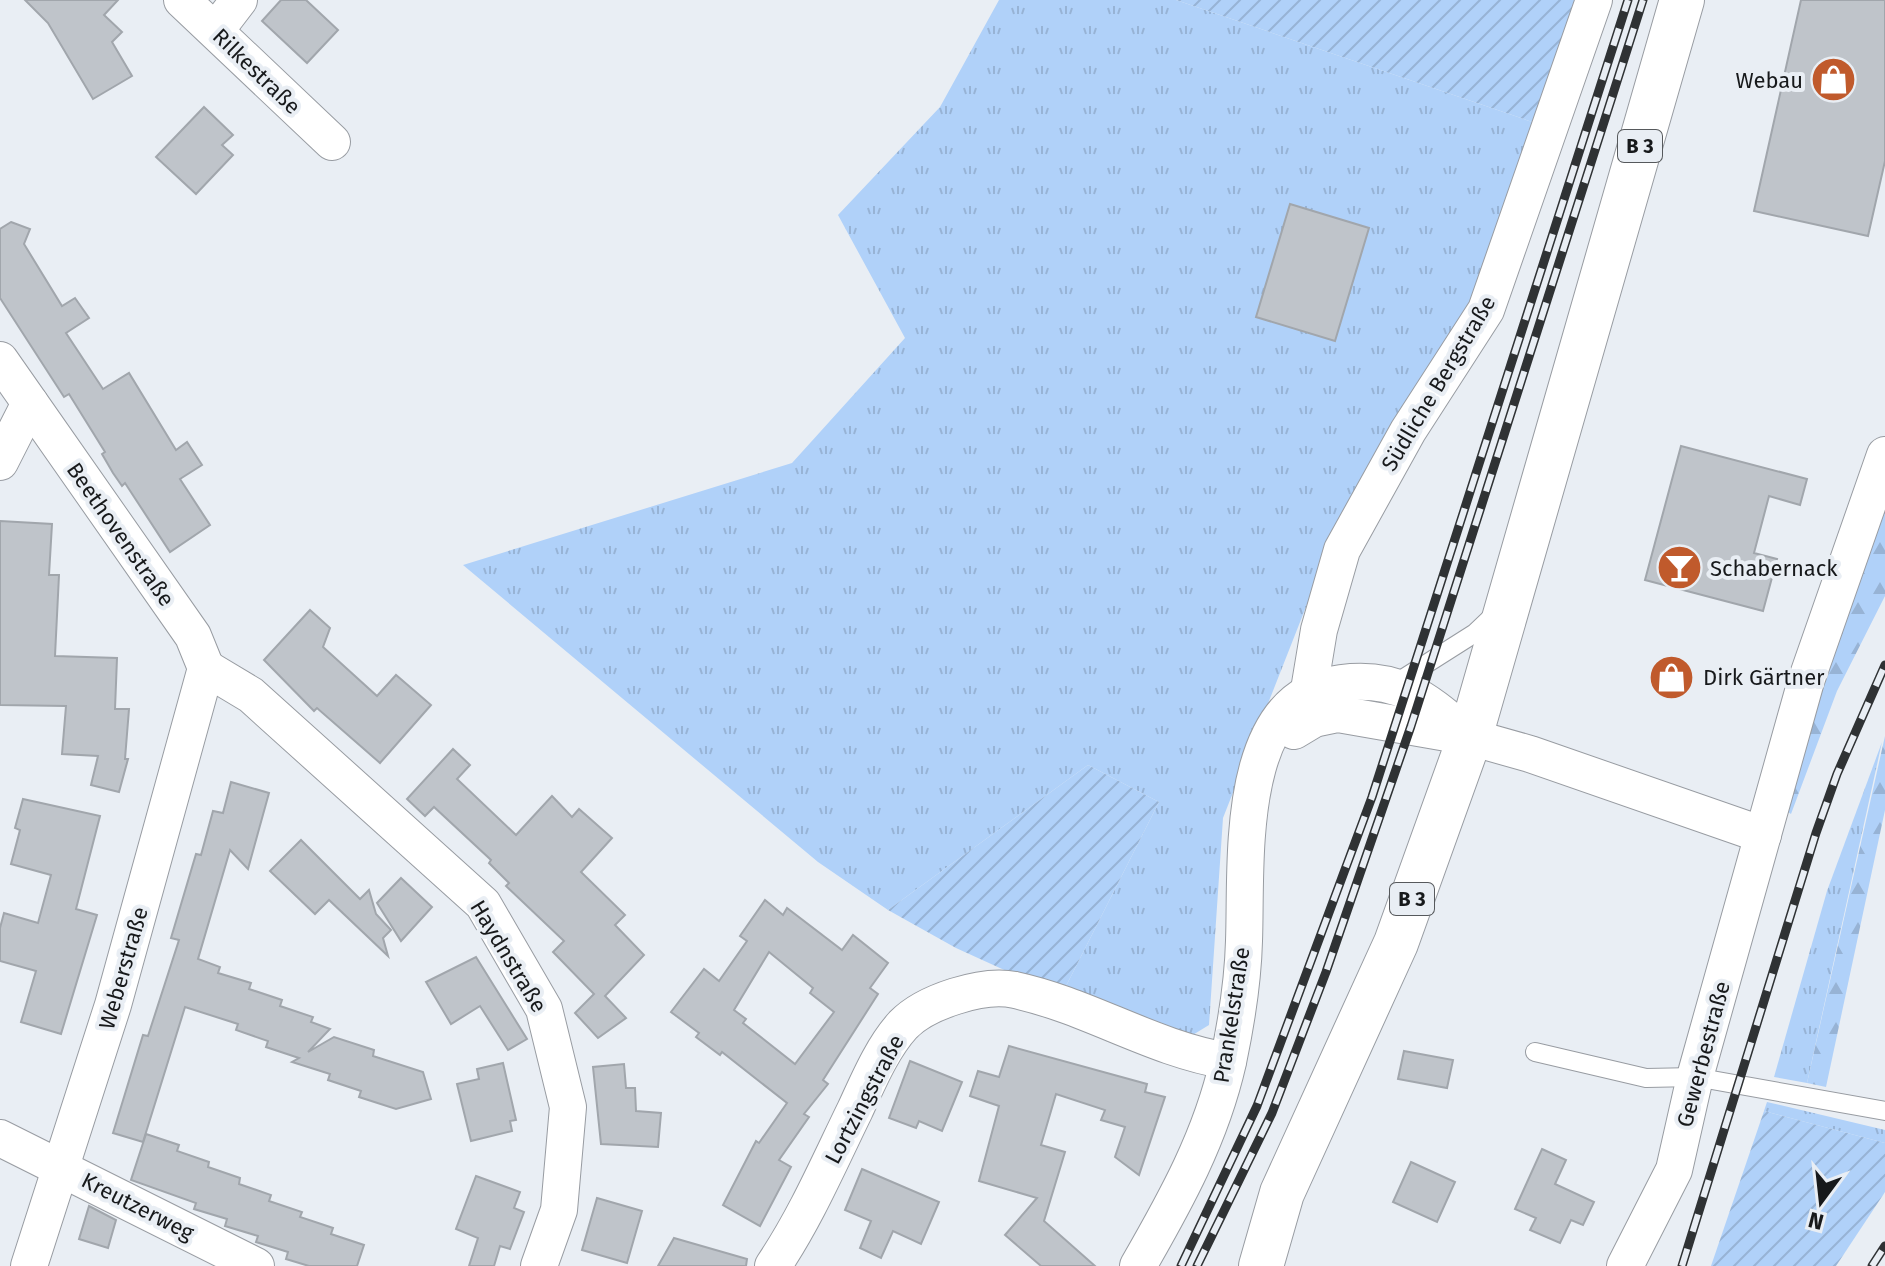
<svg xmlns="http://www.w3.org/2000/svg" width="1885" height="1266" font-family="'Fira Sans',sans-serif">
<style>
.grass{fill:url(#grass-tufts)}
.forest{fill:url(#forest-firs)}
.garden{fill:url(#garden-furrows)}
.building{fill:#bfc4ca;stroke:#a1a6ac;stroke-width:2;fill-rule:evenodd}
.lines{fill:none;stroke-linecap:round;stroke-linejoin:round}
.service-casing{stroke:#989ca2;stroke-width:20}
.minor-casing{stroke:#989ca2;stroke-width:38}
.primary-casing{stroke:#989ca2;stroke-width:46}
.service{stroke:#fff;stroke-width:18}
.minor{stroke:#fff;stroke-width:36}
.primary{stroke:#fff;stroke-width:44}
.rail-casing{stroke:#2f3234;stroke-width:9}
.rail{stroke:#e9eef4;stroke-width:6;stroke-dasharray:18;stroke-linecap:butt}
.labels{text-anchor:middle;stroke-width:8;stroke-linejoin:round;paint-order:stroke}
.shield{fill:#e9eef4;stroke:#56595c;stroke-width:2}
.shield-label{font-size:20px;font-weight:bold;fill:#17191b}
.street-label{font-size:22px;fill:#17191b;stroke:#e9eef4}
.poi-label{font-size:22px;fill:#17191b;stroke:#e9eef4;text-anchor:start}
</style>
<defs>
<pattern id="grass-tufts" width="24" height="20" patternUnits="userSpaceOnUse" patternTransform="scale(2)"><rect width="24" height="20" fill="#b0d1f9"/><path d="M3 7l-1-3M5 7V3M7 7l1-3M15 17l-1-3M17 17v-4M19 17l1-3" fill="none" stroke="#97b3d5"/></pattern>
<pattern id="forest-firs" width="22" height="20" patternUnits="userSpaceOnUse" patternTransform="scale(2)"><rect width="22" height="20" fill="#b0d1f9"/><path d="M5 1l3.5 6h-7zM16 11l3.5 6h-7z" fill="#97b3d5"/></pattern>
<pattern id="garden-furrows" width="10" height="10" patternUnits="userSpaceOnUse" patternTransform="scale(2)"><rect width="10" height="10" fill="#b0d1f9"/><path d="M-1 1l2-2M0 10L10 0M9 11l2-2" fill="none" stroke="#97b3d5"/></pattern>
</defs>
<rect width="100%" height="100%" fill="#e9eef4"/>
<g class="grass">
<polygon points="999,0 1176,0 1544,126 1489,268 1324,561 1223,818 1209,1025 1178,1044 1061,996 1159,802 1088,765 888,910 818,862 463,565 792,463 905,338 838,215 940,107"/>
<polygon points="1882,742 1807,1083 1774,1077 1827,891"/>
<polygon points="1767,1102 1885,1130 1885,1143 1764,1111"/>
</g>
<g class="forest">
<polygon points="1885,489 1885,596 1837,691 1791,814 1781,807"/>
<polygon points="1885,736 1885,810 1826,1087 1807,1083"/>
</g>
<g class="garden">
<polygon points="1176,0 1590,0 1544,126"/>
<polygon points="1088,765 1159,802 1061,996 956,948 888,910"/>
<polygon points="1764,1111 1885,1143 1885,1192 1836,1266 1711,1266"/>
</g>
<g class="building">
<polygon points="25,0 118,0 104,15 122,32 112,42 132,76 93,99 48,23"/>
<polygon points="281,0 306,0 338,30 307,63 262,21"/>
<polygon points="1801,0 1885,0 1885,161 1868,236 1754,211"/>
<polygon points="204,107 233,135 222,145 233,155 196,194 156,157"/>
<polygon points="1290,204 1369,228 1335,341 1256,317"/>
<polygon points="11,222 30,229 24,244 62,306 75,298 89,318 66,333 103,389 129,373 176,450 187,442 202,465 180,479 210,525 170,552 125,483 122,486 113,473 102,454 105,452 69,394 64,397 0,298 0,229"/>
<polygon points="1681,446 1807,479 1800,505 1769,496 1754,553 1777,559 1763,611 1645,580"/>
<polygon points="0,521 52,524 49,575 59,575 55,656 117,658 115,709 129,709 125,759 128,759 119,792 91,785 98,756 62,754 66,706 0,705"/>
<polygon points="310,610 330,628 323,647 377,696 396,675 431,705 380,763 317,708 314,711 264,660"/>
<polygon points="453,749 470,765 457,779 516,835 552,796 572,817 579,809 612,838 581,872 625,915 615,925 644,955 605,996 626,1018 598,1038 575,1013 594,994 553,952 564,941 506,886 509,883 489,863 491,860 434,807 425,816 407,799"/>
<polygon points="231,782 269,793 248,869 230,850 198,959 220,967 218,973 251,983 249,989 282,1000 280,1006 313,1017 311,1022 330,1029 308,1052 334,1037 374,1050 373,1056 423,1072 431,1099 396,1109 359,1097 361,1091 328,1080 330,1074 292,1062 299,1058 266,1047 268,1041 236,1030 238,1024 185,1007 143,1142 113,1133 143,1035 148,1036 179,940 171,938 196,854 201,855 213,811 223,813"/>
<polygon points="23,799 100,816 76,909 97,915 61,1034 21,1022 36,971 0,961 0,928 4,913 38,923 51,875 11,864 20,830 15,828"/>
<polygon points="301,840 360,899 369,890 376,914 391,930 383,938 388,956 329,900 315,914 270,871"/>
<polygon points="401,878 432,907 401,941 377,903"/>
<path d="M 765,900 L 783,915 L 787,908 L 842,950 L 853,935 L 888,963 L 870,988 L 878,994 L 823,1080 L 828,1084 L 804,1114 L 809,1117 L 779,1160 L 791,1167 L 760,1226 L 723,1205 L 756,1141 L 759,1143 L 787,1103 L 722,1052 L 720,1055 L 696,1037 L 699,1033 L 671,1012 L 704,969 L 719,981 L 747,941 L 740,936 ZM 769,952 L 813,988 L 810,993 L 834,1012 L 795,1064 L 743,1023 L 746,1019 L 734,1010 Z"/>
<polygon points="476,957 527,1039 508,1050 480,1006 451,1024 426,982"/>
<polygon points="1009,1046 1147,1084 1145,1092 1165,1097 1139,1175 1115,1157 1125,1127 1101,1120 1105,1110 1056,1094 1041,1145 1065,1152 1044,1221 1095,1266 1041,1266 1005,1235 1037,1198 979,1181 999,1106 970,1096 978,1071 999,1077"/>
<polygon points="1404,1051 1453,1060 1447,1088 1398,1079"/>
<polygon points="910,1061 962,1082 942,1131 919,1121 916,1128 889,1118"/>
<polygon points="503,1063 516,1120 510,1121 512,1131 471,1141 457,1084 479,1079 477,1069"/>
<polygon points="624,1064 626,1088 635,1088 636,1111 661,1113 658,1147 601,1144 593,1067"/>
<polygon points="146,1134 179,1145 177,1151 209,1162 208,1167 240,1178 239,1184 271,1195 269,1201 302,1212 300,1217 333,1228 331,1234 364,1245 357,1266 309,1266 286,1259 288,1252 256,1242 258,1236 225,1226 227,1219 194,1209 196,1203 131,1180"/>
<polygon points="1542,1149 1566,1160 1555,1184 1594,1202 1583,1225 1571,1220 1560,1243 1530,1230 1536,1218 1515,1209"/>
<polygon points="1411,1162 1455,1182 1437,1222 1393,1202"/>
<polygon points="862,1169 939,1202 921,1244 893,1231 881,1258 860,1248 871,1221 845,1210"/>
<polygon points="476,1176 520,1192 514,1208 524,1212 510,1249 500,1246 494,1266 469,1266 478,1238 456,1229"/>
<polygon points="597,1198 642,1211 627,1263 582,1250"/>
<polygon points="89,1206 116,1220 108,1248 79,1239"/>
<polygon points="674,1238 747,1259 746,1266 658,1266"/>
</g>
<g class="lines">
<defs>
<g id="service">
<polyline points="1393,685 1475,633 1496,613"/>
<polyline points="1535,1052 1646,1078 1695,1077 1885,1111"/>
</g>
<g id="minor">
<polyline points="182,0 332,142"/>
<polyline points="216,30 239,0"/>
<polyline points="0,360 193,636 206,668"/>
<polyline points="0,462 30,403"/>
<polyline points="206,668 251,695 483,904 544,1009 568,1107 559,1210 539,1266"/>
<polyline points="1314,719 1309,690 1319,630 1342,550 1408,431 1486,310 1594,0"/>
<polyline points="1294,731 1314,719 1338,714 1470,737 1530,754 1763,835"/>
<polyline points="0,1138 256,1266"/>
<polyline points="29,1266 113,1005 206,668"/>
<path d="M 773,1266 C 806,1217 829,1163 855,1110 C 868,1082 882,1048 903,1025 C 925,1002 983,983 1015,990 C 1089,1006 1153,1049 1228,1061"/>
<path d="M 1138,1266 C 1176,1200 1211,1137 1228,1062 C 1236,1024 1243,980 1244,941 C 1247,862 1233,696 1341,683 C 1401,675 1428,702 1470,737"/>
<polyline points="1625,1266 1674,1170 1695,1077 1806,681 1885,455"/>
</g>
<polyline id="primary" points="1261,1266 1282,1193 1396,943 1470,737 1682,0"/>
</defs>
<use href="#service" class="service-casing"/>
<use href="#minor" class="minor-casing"/>
<use href="#primary" class="primary-casing"/>
<use href="#service" class="service"/>
<use href="#minor" class="minor"/>
<use href="#primary" class="primary"/>
<defs>
<g id="rail">
<polyline points="1181,1266 1257,1106 1372,797 1628,0"/>
<polyline points="1197,1266 1272,1113 1326,972 1411,726 1643,0"/>
<polyline points="1682,1266 1816,833 1837,774 1885,665"/>
<polyline points="1872,1266 1885,1246"/>
</g>
</defs>
<use href="#rail" class="rail-casing"/>
<use href="#rail" class="rail"/>
</g>
<defs>
<symbol id="shop-disc" viewBox="-11 -11 22 22"><circle r="9.5" fill="#c05a2c" stroke="#e9eef4"/><path d="M-5-2.5h2.3a2.7 3.5 0 0 1 5.4 0H5L5.5 6h-11ZM-1.5-2.5h3a1.5 2.3 0 0 0-3 0Z" fill="#fff"/></symbol>
<symbol id="bar-disc" viewBox="-11 -11 22 22"><circle r="9.5" fill="#c05a2c" stroke="#e9eef4"/><path d="M-6-5H6L.8 .8V4.5H3.5V6h-7V4.5H-.8V.8Z" fill="#fff"/></symbol>
</defs>
<g fill-rule="evenodd">
<use href="#shop-disc" x="1808" y="54" width="51" height="51"/>
<use href="#bar-disc" x="1654" y="542" width="51" height="51"/>
<use href="#shop-disc" x="1646" y="652" width="51" height="51"/>
</g>
<g class="labels">
<g class="shield">
<rect x="1618" y="130" width="44" height="32" rx="6"/>
<rect x="1390" y="883" width="44" height="32" rx="6"/>
</g>
<g class="shield-label">
<text x="1640" y="153">B 3</text>
<text x="1412" y="906">B 3</text>
</g>
<g class="street-label">
<text transform="translate(257 71) rotate(44)" y="8">Rilkestraße</text>
<text transform="translate(1438 383) rotate(-59)" y="8">Südliche Bergstraße</text>
<text transform="translate(121 534) rotate(55)" y="8">Beethovenstraße</text>
<text transform="translate(509 956) rotate(59)" y="8">Haydnstraße</text>
<text transform="translate(123 968) rotate(-74)" y="8">Weberstraße</text>
<text transform="translate(1231 1015) rotate(-81)" y="8">Prankelstraße</text>
<text transform="translate(1703 1054) rotate(-75)" y="8">Gewerbestraße</text>
<text transform="translate(864 1099) rotate(-62)" y="8">Lortzingstraße</text>
<text transform="translate(138 1206) rotate(27)" y="8">Kreutzerweg</text>
</g>
<g class="poi-label">
<text x="1803" y="88" text-anchor="end">Webau</text>
<text x="1710" y="576">Schabernack</text>
<text x="1703" y="685">Dirk Gärtner</text>
</g>
</g>
<g transform="translate(1821 1202) rotate(195)" stroke="#e9eef4" stroke-width="6" paint-order="stroke">
<path d="M0-6L14 30L0 20L-14 30Z" fill="#17191b"/>
<text y="-12" font-size="22" font-weight="bold" text-anchor="middle" fill="#17191b">N</text>
</g>
</svg>
